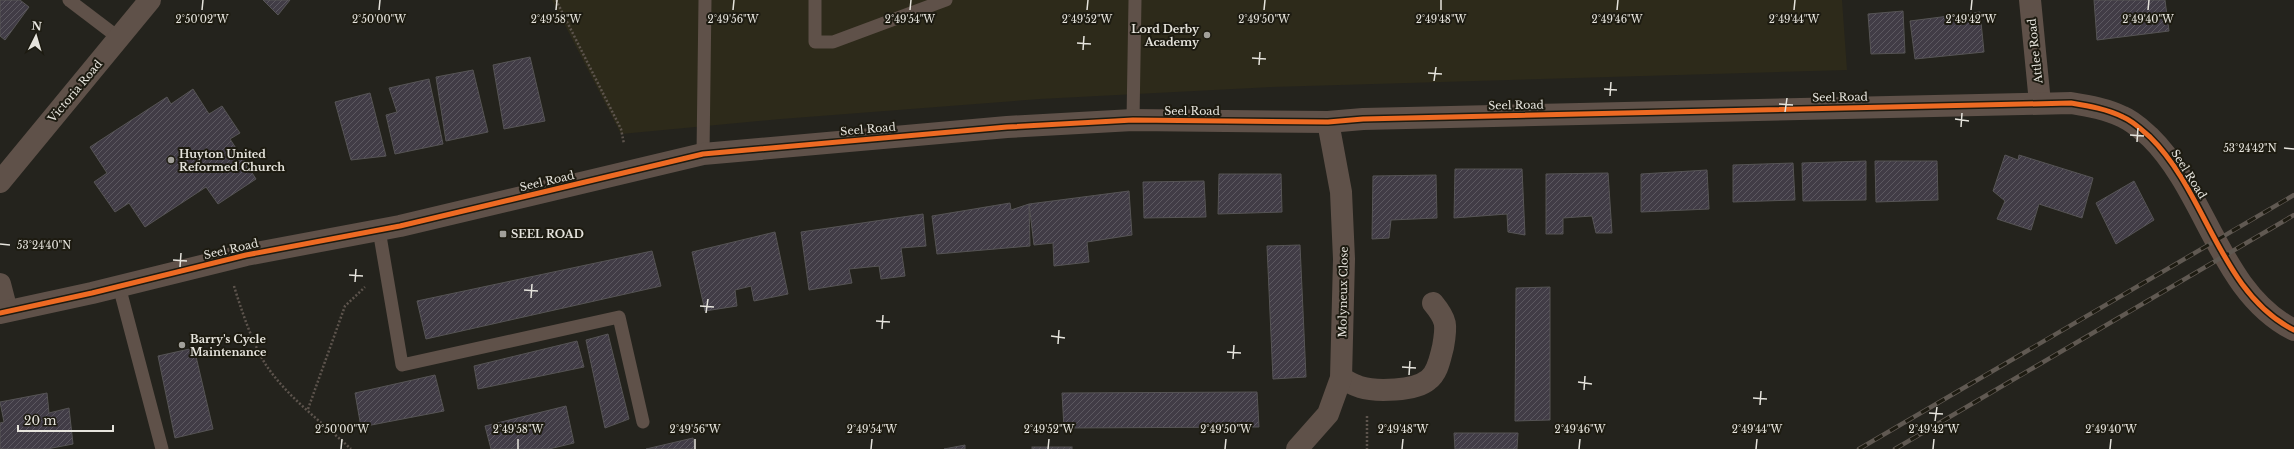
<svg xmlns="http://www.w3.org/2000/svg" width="2294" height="449" font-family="'Libre Baskerville',serif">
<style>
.built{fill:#2d2a1a}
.building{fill:url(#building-hatch);stroke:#565455}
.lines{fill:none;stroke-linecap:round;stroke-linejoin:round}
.path{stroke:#5d544d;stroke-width:2.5;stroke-dasharray:2 2;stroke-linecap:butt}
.service{stroke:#5f5149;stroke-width:13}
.minor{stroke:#5f5149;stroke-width:22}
.rail-casing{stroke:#605952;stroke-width:4.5}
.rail{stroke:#1d1b11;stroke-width:3;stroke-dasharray:9;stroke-linecap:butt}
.cycleway-casing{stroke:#1d1b11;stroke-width:8}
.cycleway{stroke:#ed6a23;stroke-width:5}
.ticks{fill:none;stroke:#e6e4dd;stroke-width:1.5}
.poi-dot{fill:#a2a09a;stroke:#1d1b11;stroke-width:1.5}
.labels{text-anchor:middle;stroke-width:4;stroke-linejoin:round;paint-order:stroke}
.poi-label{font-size:11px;font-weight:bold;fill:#e6e4dd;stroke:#1d1b11;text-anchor:start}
.street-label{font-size:11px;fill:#e6e4dd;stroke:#1d1b11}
.ticks-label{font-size:10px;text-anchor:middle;fill:#e6e4dd;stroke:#1d1b11;stroke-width:4;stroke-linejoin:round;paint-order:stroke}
</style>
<defs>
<pattern id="building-hatch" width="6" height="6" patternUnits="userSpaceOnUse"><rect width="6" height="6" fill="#413c46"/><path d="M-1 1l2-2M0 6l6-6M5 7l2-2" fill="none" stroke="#5c5860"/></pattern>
</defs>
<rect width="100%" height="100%" fill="#24231d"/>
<polygon class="built" points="552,0 1842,0 1847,70 1272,87 1040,99 781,119 621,134"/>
<g class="building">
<polygon points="0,0 20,0 29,7 5,40 0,36"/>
<polygon points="263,0 290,0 278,15"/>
<polygon points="2094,0 2165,0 2169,31 2097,40"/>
<polygon points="1903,11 1905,53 1871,54 1868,14"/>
<polygon points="1980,12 1984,52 1915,59 1910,21"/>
<polygon points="530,57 545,121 504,129 493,65"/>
<polygon points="473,70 488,132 446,141 436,77"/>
<polygon points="429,79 443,144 395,154 386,115 397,112 389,88"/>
<polygon points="193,89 209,114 222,106 240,133 230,139 256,179 218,204 206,187 145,227 129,203 115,212 94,182 107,173 90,147 167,97 171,104"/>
<polygon points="370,93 386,156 351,160 335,102"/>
<polygon points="2005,155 2018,160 2019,155 2093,178 2082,218 2039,204 2031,230 1997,219 2005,201 1993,191"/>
<polygon points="1866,161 1866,200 1803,201 1802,163"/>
<polygon points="1875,161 1937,161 1938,200 1876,202"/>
<polygon points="1793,163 1795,200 1733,202 1733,165"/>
<polygon points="1455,169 1522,169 1525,235 1508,232 1507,214 1454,218"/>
<polygon points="1707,170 1709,209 1641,212 1641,174"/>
<polygon points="1608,173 1612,233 1596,233 1592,216 1563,218 1563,234 1546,234 1546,174"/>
<polygon points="1219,174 1281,174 1282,212 1218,214"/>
<polygon points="1436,175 1437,218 1391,220 1389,238 1372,239 1373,176"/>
<polygon points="1204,181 1206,217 1144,218 1143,182"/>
<polygon points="2134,181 2154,220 2116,244 2096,203"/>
<polygon points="1129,191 1132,235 1087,242 1089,262 1054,266 1053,243 1034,245 1029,204"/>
<polygon points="1010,203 1011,210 1029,204 1030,246 937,254 932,216"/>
<polygon points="923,214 926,246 901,248 905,276 881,279 879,266 849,269 852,283 809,290 801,232"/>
<polygon points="775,232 788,294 754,301 751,286 735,290 737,306 705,311 692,252"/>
<polygon points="1300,245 1306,377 1273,379 1267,246"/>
<polygon points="652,251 661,286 426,339 417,301"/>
<polygon points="1550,287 1550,420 1515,421 1516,288"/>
<polygon points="608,334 629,419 605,428 586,340"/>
<polygon points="577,341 584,367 478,389 474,366"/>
<polygon points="194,348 213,429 175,438 158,356"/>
<polygon points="435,375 444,411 361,427 355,393"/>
<polygon points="1257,392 1259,427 1064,428 1062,393"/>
<polygon points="47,393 49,413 69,408 73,444 47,449 0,449 0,423 4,422 0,402"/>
<polygon points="566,406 574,443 549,449 491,449 485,426"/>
<polygon points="1454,433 1518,433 1517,449 1455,449"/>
<polygon points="693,438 695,449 646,449"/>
<polygon points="965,445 965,449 944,449"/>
<rect x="1032" y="447" width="40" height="2"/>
</g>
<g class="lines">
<g class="path">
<polyline points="556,0 621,129 624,144"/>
<path d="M 234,286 C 241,309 253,345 266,365 C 288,398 323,423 351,449"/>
<polyline points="308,409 345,306 365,287"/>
<polyline points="1367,416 1367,449"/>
</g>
<g class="service">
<polyline points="69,0 119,38"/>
<polyline points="815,0 815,42 833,42 946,0"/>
<polyline points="1133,120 1135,0"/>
<polyline points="703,154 705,0"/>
<polyline points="379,230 402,365 619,317 643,422"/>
<polyline points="119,286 162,449"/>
</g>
<g class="minor">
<polyline points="2030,0 2040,103"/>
<polyline points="0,182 150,0"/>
<polyline points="0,284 7,311"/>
<path d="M 0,313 L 92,293 L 246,255 L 400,226 L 703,154 L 1007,127 L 1133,120 L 1328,122 L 1363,119 L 2071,103 C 2089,106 2107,109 2123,117 C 2133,121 2142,130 2150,137 C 2207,193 2220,293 2294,330"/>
<path d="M 1341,378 C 1347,381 1353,385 1360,387 C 1376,392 1415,391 1428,380 C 1438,373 1440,358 1443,347 C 1447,325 1447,320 1433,303"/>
<polyline points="1297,449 1328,414 1341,378 1344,259 1341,192 1328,122"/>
</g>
<defs>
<g id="rail">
<polyline points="1859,449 2294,195"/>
<polyline points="1895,449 2294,215"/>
</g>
</defs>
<use href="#rail" class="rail-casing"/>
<use href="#rail" class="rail"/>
<defs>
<path id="cycleway" d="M 0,313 L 92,293 L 246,255 L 400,226 L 703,154 L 1007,127 L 1133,120 L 1328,122 L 1363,119 L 2071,103 C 2089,106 2107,109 2123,117 C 2133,121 2142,130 2150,137 C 2207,193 2220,293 2294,330"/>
</defs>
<use href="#cycleway" class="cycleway-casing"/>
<use href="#cycleway" class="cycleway"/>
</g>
<path class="ticks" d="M 202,10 L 203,0M 379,10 L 380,0M 556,10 L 557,0M 733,10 L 734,0M 910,10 L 911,0M 1087,10 L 1088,0M 1264,10 L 1265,0M 1441,10 L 1441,0M 1617,10 L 1618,0M 1794,10 L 1795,0M 1971,10 L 1972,0M 2148,10 L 2149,0M 1077,43 L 1091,44M 1083,50 L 1084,36M 1252,58 L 1266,59M 1259,65 L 1260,52M 1428,73 L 1442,74M 1434,81 L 1436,67M 1604,89 L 1617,90M 1610,96 L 1611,82M 1779,104 L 1793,105M 1785,112 L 1787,98M 1955,119 L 1969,121M 1961,127 L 1962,113M 2130,135 L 2144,136M 2137,142 L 2138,128M 2284,148 L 2294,149M 0,244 L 10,245M 173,260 L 187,261M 180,267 L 181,253M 349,275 L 363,276M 355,282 L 356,269M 524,290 L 538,291M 531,298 L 532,284M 700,306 L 714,307M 706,313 L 708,299M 876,321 L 890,322M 882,329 L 883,315M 1051,336 L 1065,338M 1058,344 L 1059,330M 1227,352 L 1241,353M 1233,359 L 1234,345M 1402,367 L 1416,368M 1409,375 L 1410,361M 1578,382 L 1592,384M 1584,390 L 1585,376M 1753,398 L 1767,399M 1760,405 L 1761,391M 1929,413 L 1943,414M 1935,421 L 1937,407M 341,449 L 342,439M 518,449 L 518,439M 695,449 L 695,439M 871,449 L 872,439M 1048,449 L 1049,439M 1225,449 L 1226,439M 1402,449 L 1403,439M 1579,449 L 1580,439M 1756,449 L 1757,439M 1933,449 L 1934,439M 2110,449 L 2111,439"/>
<g class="poi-dot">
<circle cx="1207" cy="35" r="4"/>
<circle cx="171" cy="160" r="4"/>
<rect x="499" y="230" width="8" height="8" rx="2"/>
<circle cx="182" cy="345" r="4"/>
</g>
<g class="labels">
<g class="poi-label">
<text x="1199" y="33" text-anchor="end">Lord Derby<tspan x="1199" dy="13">Academy</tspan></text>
<text x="179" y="158">Huyton United<tspan x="179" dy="13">Reformed Church</tspan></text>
<text x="511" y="238">SEEL ROAD</text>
<text x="190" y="343">Barry's Cycle<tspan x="190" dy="13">Maintenance</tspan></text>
</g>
<g class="street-label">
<text transform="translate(2035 51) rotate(-96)" y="4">Attlee Road</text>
<text transform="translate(75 91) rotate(-50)" y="4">Victoria Road</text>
<text transform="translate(1840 97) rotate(-1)" y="4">Seel Road</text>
<text transform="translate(1516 105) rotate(-1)" y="4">Seel Road</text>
<text x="1192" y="115">Seel Road</text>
<text transform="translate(868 129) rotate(-5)" y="4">Seel Road</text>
<text transform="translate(2189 174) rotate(58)" y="4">Seel Road</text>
<text transform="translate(547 181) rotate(-13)" y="4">Seel Road</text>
<text transform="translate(231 249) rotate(-13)" y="4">Seel Road</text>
<text transform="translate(1343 292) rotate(-89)" y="4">Molyneux Close</text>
</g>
</g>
<g class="ticks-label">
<text x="202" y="23">2°50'02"W</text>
<text x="379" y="23">2°50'00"W</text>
<text x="556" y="23">2°49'58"W</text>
<text x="733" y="23">2°49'56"W</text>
<text x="910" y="23">2°49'54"W</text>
<text x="1087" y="23">2°49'52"W</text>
<text x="1264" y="23">2°49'50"W</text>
<text x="1441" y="23">2°49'48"W</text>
<text x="1617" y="23">2°49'46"W</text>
<text x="1794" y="23">2°49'44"W</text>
<text x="1971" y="23">2°49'42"W</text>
<text x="2148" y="23">2°49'40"W</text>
<text x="2250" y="152">53°24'42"N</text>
<text x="44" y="249">53°24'40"N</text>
<text x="342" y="433">2°50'00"W</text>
<text x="518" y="433">2°49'58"W</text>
<text x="695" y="433">2°49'56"W</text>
<text x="872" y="433">2°49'54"W</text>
<text x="1049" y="433">2°49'52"W</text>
<text x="1226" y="433">2°49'50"W</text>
<text x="1403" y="433">2°49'48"W</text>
<text x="1580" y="433">2°49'46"W</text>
<text x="1757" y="433">2°49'44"W</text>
<text x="1934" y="433">2°49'42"W</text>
<text x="2111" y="433">2°49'40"W</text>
</g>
<g transform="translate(36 36) rotate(5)" stroke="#1d1b11" stroke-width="3" paint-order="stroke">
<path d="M0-3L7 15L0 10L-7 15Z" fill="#e6e4dd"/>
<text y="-6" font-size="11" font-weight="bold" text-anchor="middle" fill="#e6e4dd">N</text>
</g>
<path d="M18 425v6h95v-6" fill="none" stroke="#e6e4dd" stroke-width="2"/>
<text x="24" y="425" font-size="12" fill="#e6e4dd" stroke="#1d1b11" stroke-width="3" paint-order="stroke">20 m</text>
</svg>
